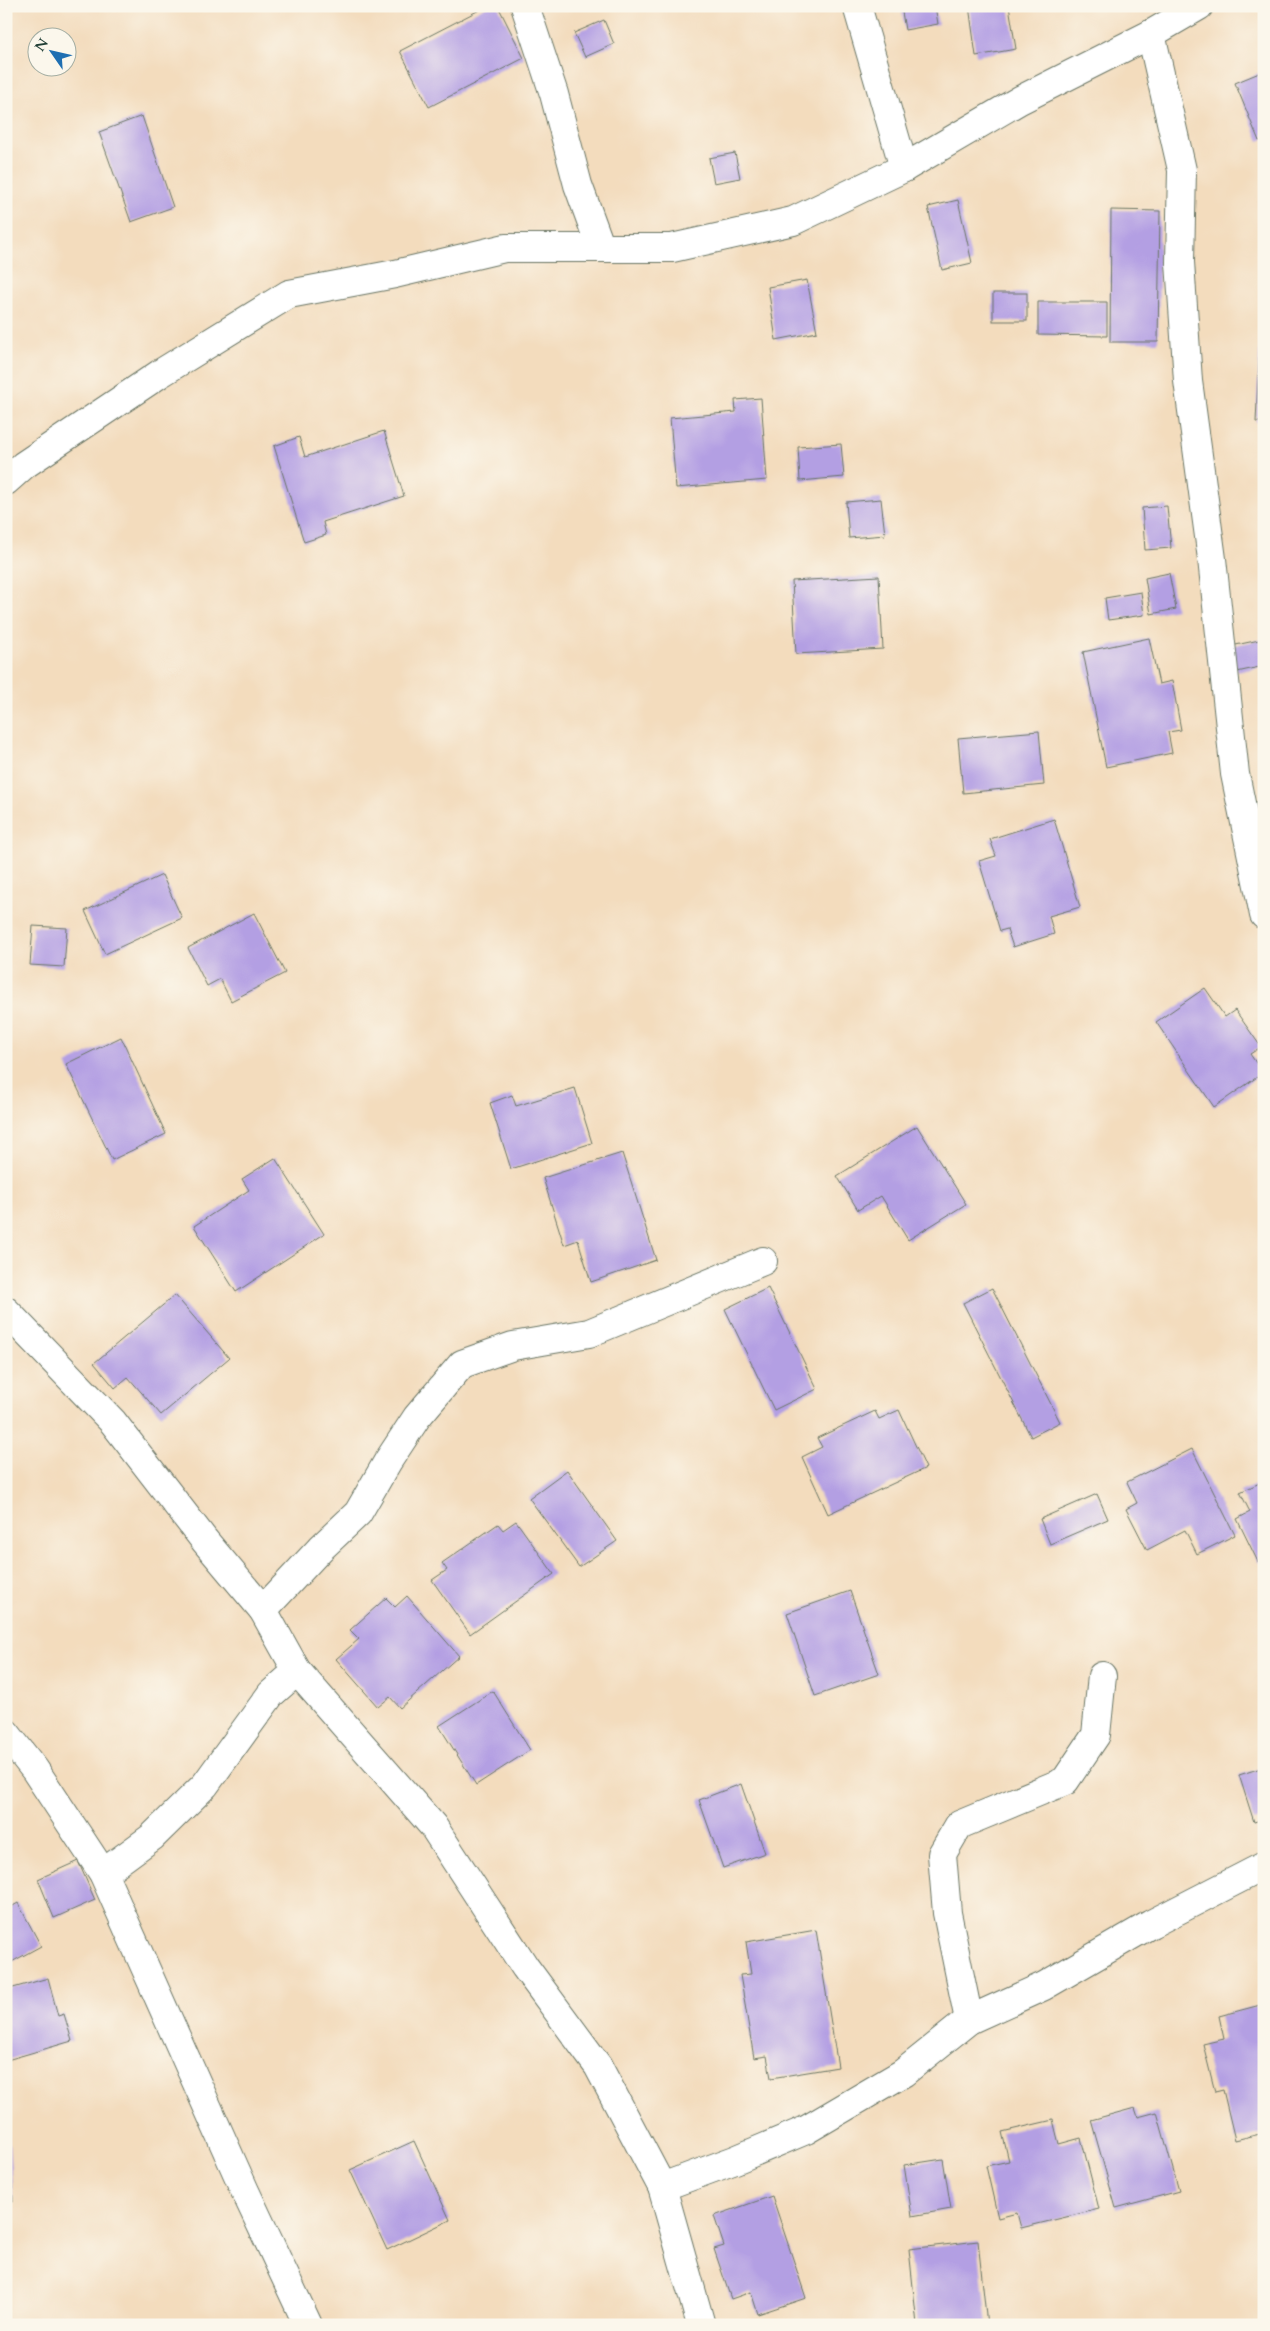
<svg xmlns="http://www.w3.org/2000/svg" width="1270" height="2331" font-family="Cardo,serif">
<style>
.building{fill:#b39fe3}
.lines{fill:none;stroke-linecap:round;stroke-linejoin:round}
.street-casing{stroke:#697564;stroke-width:30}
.street{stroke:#fff;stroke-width:28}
</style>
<rect width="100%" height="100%" fill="#fbf7ec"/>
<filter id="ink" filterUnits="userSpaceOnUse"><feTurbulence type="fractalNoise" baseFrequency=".02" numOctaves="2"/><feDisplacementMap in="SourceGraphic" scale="10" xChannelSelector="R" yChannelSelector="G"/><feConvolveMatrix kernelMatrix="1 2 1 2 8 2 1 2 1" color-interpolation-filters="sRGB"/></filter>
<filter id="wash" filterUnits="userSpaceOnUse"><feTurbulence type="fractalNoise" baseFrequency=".0096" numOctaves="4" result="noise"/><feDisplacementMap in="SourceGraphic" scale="20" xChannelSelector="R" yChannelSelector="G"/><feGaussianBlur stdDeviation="1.12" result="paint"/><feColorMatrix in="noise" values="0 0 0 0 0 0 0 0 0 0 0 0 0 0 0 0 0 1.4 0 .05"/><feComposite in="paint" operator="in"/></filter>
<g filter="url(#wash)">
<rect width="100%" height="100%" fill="#f3dcbd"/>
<g id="blocks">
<g class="building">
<polygon points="487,6 498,6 524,58 429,107 400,51"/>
<polygon points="901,6 935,6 938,24 905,30"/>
<polygon points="969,6 1009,6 1016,49 976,56"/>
<polygon points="604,20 614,44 585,57 574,33"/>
<polygon points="1264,71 1264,139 1259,141 1235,83"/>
<polygon points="142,116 173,207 131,222 99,132"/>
<polygon points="735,153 740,178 714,183 709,158"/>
<polygon points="958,200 972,263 942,270 928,207"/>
<polygon points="1111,210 1160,211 1158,342 1110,342"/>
<polygon points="807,280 817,332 776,340 768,287"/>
<rect x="993" y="293" width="34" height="28"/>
<polygon points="1262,300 1264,300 1264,422 1256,422"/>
<polygon points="1038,302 1107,302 1107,336 1038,335"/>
<polygon points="761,398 767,480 676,488 670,418 736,412 735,400"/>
<polygon points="384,431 404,496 323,522 326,535 304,542 274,446 299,437 305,457"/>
<polygon points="841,444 844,477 800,481 798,447"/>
<polygon points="881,499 885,535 849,538 846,502"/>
<polygon points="1167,506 1171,548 1145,550 1142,508"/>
<polygon points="1169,573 1176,609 1151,614 1145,578"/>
<polygon points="879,576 883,649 796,654 792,581"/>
<polygon points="1141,592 1144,615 1108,620 1105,598"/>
<polygon points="1149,638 1159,684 1172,681 1181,730 1168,732 1172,753 1106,767 1083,652"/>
<polygon points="1264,639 1264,666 1237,672 1231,646"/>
<polygon points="1039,731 1044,785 963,793 958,738"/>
<polygon points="1054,819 1080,907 1049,916 1054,934 1013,947 1007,929 1000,931 979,861 996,856 990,839"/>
<polygon points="162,875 182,918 105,954 85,911"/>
<polygon points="254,913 285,973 231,1001 220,979 207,986 188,948"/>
<polygon points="33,926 67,928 64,967 30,965"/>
<polygon points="1205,988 1225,1017 1235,1010 1261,1047 1250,1054 1263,1073 1214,1107 1156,1022"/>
<polygon points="121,1037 166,1134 112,1160 66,1064"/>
<polygon points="575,1088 592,1143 511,1169 490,1103 512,1095 516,1106"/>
<polygon points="917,1126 966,1204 908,1240 881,1196 858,1210 837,1176"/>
<polygon points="622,1153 656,1260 591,1282 578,1240 564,1245 543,1178"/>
<polygon points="275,1158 324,1234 236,1292 194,1226 249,1190 242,1179"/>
<polygon points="768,1288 817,1389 774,1410 725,1309"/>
<polygon points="992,1288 1060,1422 1031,1437 963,1303"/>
<polygon points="175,1295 229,1358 161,1415 128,1377 115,1388 94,1363"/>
<polygon points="899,1410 926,1468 828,1514 802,1457 822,1447 817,1438 875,1411 879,1419"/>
<polygon points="1192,1449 1235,1535 1197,1554 1185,1530 1147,1550 1126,1509 1137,1503 1127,1482"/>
<polygon points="567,1470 617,1541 579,1567 529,1498"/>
<polygon points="1264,1481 1264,1560 1258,1562 1237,1519 1250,1512 1240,1492"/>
<polygon points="1097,1494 1108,1519 1050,1544 1040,1519"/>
<polygon points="516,1521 554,1574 470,1634 432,1580 447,1570 442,1563 498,1524 503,1530"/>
<polygon points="850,1591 879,1674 815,1696 787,1613"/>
<polygon points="407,1596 459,1656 400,1708 390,1697 378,1707 336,1659 359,1639 350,1630 386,1598 395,1607"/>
<polygon points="493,1691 530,1750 476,1785 439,1726"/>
<polygon points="1264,1767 1264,1819 1254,1822 1239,1775"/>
<polygon points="741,1784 765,1853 723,1868 699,1800"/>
<polygon points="78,1861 95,1900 54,1918 38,1879"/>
<polygon points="18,1903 41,1946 6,1965 6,1910"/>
<polygon points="816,1930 838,2067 771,2078 767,2056 754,2058 740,1975 751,1974 746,1942"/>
<polygon points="48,1978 58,2016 64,2014 72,2041 7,2060 6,1990"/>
<polygon points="1264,2004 1264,2133 1235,2140 1223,2090 1215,2092 1203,2044 1224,2039 1219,2016"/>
<polygon points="6,2101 13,2201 6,2202"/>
<polygon points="1135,2108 1138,2117 1157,2112 1179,2191 1116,2208 1091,2120"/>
<polygon points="1053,2120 1059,2144 1081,2138 1099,2209 1021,2228 1017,2213 998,2218 986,2166 1009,2161 1002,2132"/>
<polygon points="414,2141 450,2220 387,2250 350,2170"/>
<polygon points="943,2159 951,2209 912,2216 904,2165"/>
<polygon points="772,2196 806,2298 758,2314 751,2292 731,2299 714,2249 724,2246 714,2216"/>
<polygon points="978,2241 987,2325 917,2325 909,2249"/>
</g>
</g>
</g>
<g filter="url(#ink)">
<use href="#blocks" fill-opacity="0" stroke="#697564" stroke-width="1"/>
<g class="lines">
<defs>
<g id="street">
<polyline points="525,6 554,94 578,185 601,248"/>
<polyline points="857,6 904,168"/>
<polyline points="1151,34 1182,170 1180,262 1188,381 1212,559 1235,774 1264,915"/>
<polyline points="6,481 24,465 161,373 289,294 395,274 505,248 672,248 793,221 904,168 1020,100 1151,34 1199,6"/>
<polyline points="6,1311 113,1422 205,1541 263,1610 297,1671 433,1826 525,1967 598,2066 662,2187 701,2325"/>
<polyline points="263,1610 321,1548 358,1513 388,1461 417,1417 462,1364 513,1346 589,1333 763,1261"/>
<polyline points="6,1733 35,1770 103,1873 245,2191 308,2325"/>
<polyline points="103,1873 152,1837 205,1785 271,1694 297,1671"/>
<polyline points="969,2020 947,1913 942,1854 959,1825 1065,1781 1096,1735 1102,1676"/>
<polyline points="662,2187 735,2160 806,2130 903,2073 969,2020 1044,1986 1151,1924 1264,1866"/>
</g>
</defs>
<use href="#street" class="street-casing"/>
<use href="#street" class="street"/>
</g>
</g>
<rect width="1270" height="2331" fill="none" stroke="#fbf7ec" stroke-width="25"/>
<g transform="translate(52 52) rotate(304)"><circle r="24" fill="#fbf7ec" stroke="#a3ada2"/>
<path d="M0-4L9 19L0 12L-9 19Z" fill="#1f6fb2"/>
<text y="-8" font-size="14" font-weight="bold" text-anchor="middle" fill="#1f3d34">N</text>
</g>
</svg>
